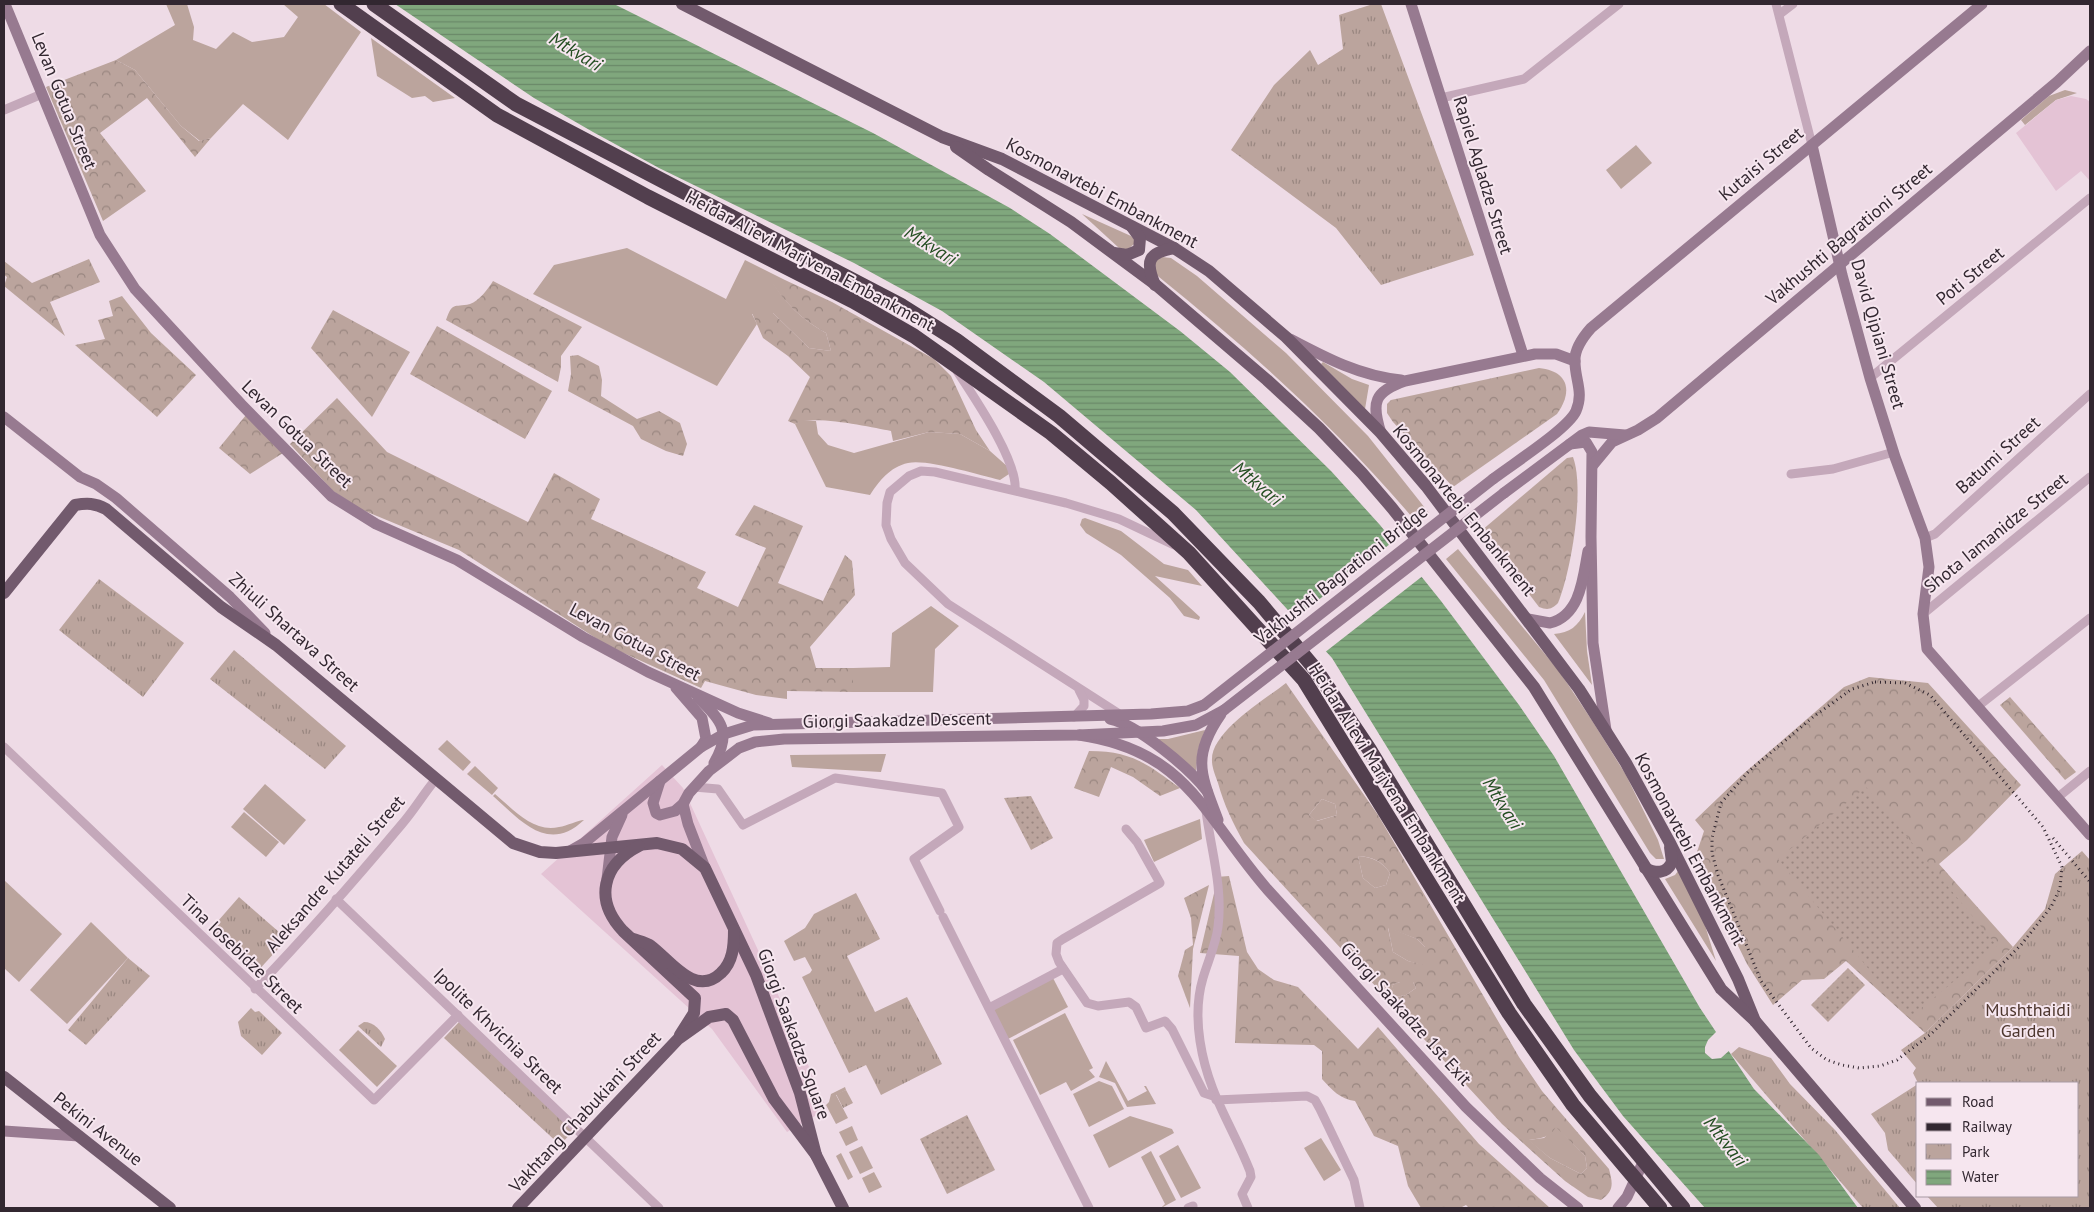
<svg xmlns="http://www.w3.org/2000/svg" width="2094" height="1212" font-family="'PT Sans',sans-serif">
<style>
.grass{fill:#bba49d}
.forest{fill:url(#forest-crowns);fill-rule:evenodd}
.park{fill:url(#park-tufts)}
.garden{fill:url(#garden-dots)}
.plaza{fill:#e4c3d5}
.water{fill:url(#water-rules)}
.pier{fill:#eedbe6}
.lines{fill:none;stroke-linecap:round;stroke-linejoin:round}
.street{stroke:#c4a8ba;stroke-width:9}
.secondary{stroke:#977a90;stroke-width:11}
.primary{stroke:#725a6d;stroke-width:12}
.highway{stroke:#523f4e;stroke-width:15}
.rail{stroke:#322730;stroke-width:3;stroke-dasharray:1 4;stroke-linecap:butt}
.secondary-bridge{stroke:#977a90;stroke-width:11}
.labels{text-anchor:middle;stroke-width:4;stroke-linejoin:round;paint-order:stroke}
.street-label{font-size:18px;fill:#322730;stroke:#f6e6ef}
.park-label{font-size:18px;fill:#4d362e;stroke:#f6e6ef}
.water-label{font-size:19px;font-style:italic;fill:#244e22;stroke:#f6e6ef}
</style>
<defs>
<pattern id="forest-crowns" width="20" height="18" patternUnits="userSpaceOnUse" patternTransform="scale(1.25)"><rect width="20" height="18" fill="#bba49d"/><path d="M2 6a3 3 0 1 1 6 0M12 15a3 3 0 1 1 6 0" fill="none" stroke="#998680"/></pattern>
<pattern id="park-tufts" width="24" height="20" patternUnits="userSpaceOnUse" patternTransform="scale(1.25)"><rect width="24" height="20" fill="#bba49d"/><path d="M3 7l-1-3M5 7V3M7 7l1-3M15 17l-1-3M17 17v-4M19 17l1-3" fill="none" stroke="#998680"/></pattern>
<pattern id="garden-dots" width="8" height="8" patternUnits="userSpaceOnUse" patternTransform="scale(1.25)"><rect width="8" height="8" fill="#bba49d"/><path d="M2 2h.1M6 6h.1" fill="none" stroke="#998680" stroke-width="1.8" stroke-linecap="round"/></pattern>
<pattern id="water-rules" width="6" height="5" patternUnits="userSpaceOnUse" patternTransform="scale(1.25)"><rect width="6" height="5" fill="#80a77d"/><path d="M0 2.5h6" fill="none" stroke="#698867"/></pattern>
</defs>
<rect width="100%" height="100%" fill="#eedbe6"/>
<g class="grass">
<polygon points="166,4 187,4 194,27 193,40 216,49 233,32 252,42 284,37 298,17 283,4 324,4 361,32 288,140 243,104 211,138 200,141 181,126 135,70 116,60 175,25"/>
<polygon points="371,38 455,98 433,102 425,96 412,98 377,76"/>
<polygon points="2065,90 2077,93 2056,100 2025,125 2021,120 2049,96"/>
<polygon points="1636,145 1652,163 1621,189 1606,170"/>
<polygon points="1082,214 1131,236 1134,239 1134,244 1127,250 1119,248"/>
<path d="M 627,248 L 726,299 L 745,260 L 785,280 L 771,280 C 787,305 800,318 826,333 L 831,351 L 809,348 L 773,313 L 752,314 L 757,324 L 717,386 L 533,294 L 554,265 Z"/>
<path d="M 1162,257 L 1171,258 L 1197,276 L 1286,353 L 1368,436 L 1429,513 L 1417,523 C 1340,431 1252,352 1159,277 L 1156,274 L 1155,261 Z"/>
<polygon points="1323,362 1352,379 1369,385 1365,409 1321,364"/>
<path d="M 802,420 L 816,421 L 818,434 L 828,445 L 854,453 L 929,432 L 960,434 L 990,451 L 1008,467 L 1009,474 L 1000,480 C 977,475 929,459 908,463 C 890,467 879,481 870,495 L 826,487 L 795,424 Z"/>
<polygon points="1085,518 1121,531 1164,564 1188,570 1202,586 1155,576 1200,617 1199,620 1184,616 1170,598 1121,555 1086,533 1080,525 1082,519"/>
<polygon points="1458,549 1559,671 1593,722 1626,775 1658,840 1664,859 1656,859 1650,853 1544,680 1446,559"/>
<polygon points="931,606 959,626 935,649 933,692 853,692 853,668 890,667 892,633"/>
<path d="M 1585,612 L 1587,651 L 1592,685 L 1554,634 C 1570,633 1578,626 1585,612 Z"/>
<polygon points="1205,730 1198,750 1196,771 1151,739 1168,739"/>
<polygon points="447,740 471,762 463,771 438,749"/>
<polygon points="886,754 881,772 792,767 790,755"/>
<polygon points="475,766 498,788 492,795 467,774"/>
<polygon points="265,784 306,820 284,845 243,809"/>
<path d="M 495,794 C 513,809 533,833 559,827 C 567,826 578,820 584,820 C 548,854 521,821 493,796 Z"/>
<polygon points="1322,799 1335,804 1337,815 1316,821 1309,815"/>
<polygon points="244,812 279,842 266,857 231,827"/>
<polygon points="1200,819 1202,839 1154,862 1144,840"/>
<path d="M 1358,856 C 1373,857 1381,861 1390,873 L 1386,885 L 1375,888 L 1363,878 Z"/>
<polygon points="1678,871 1704,922 1716,961 1665,879 1675,875"/>
<polygon points="4,880 62,934 19,982 4,968"/>
<polygon points="91,922 128,958 67,1024 30,990"/>
<polygon points="1388,927 1417,939 1425,947 1425,966 1408,961 1393,952"/>
<polygon points="1053,978 1068,1007 1008,1039 993,1009"/>
<polygon points="1400,982 1413,982 1416,988 1406,995 1395,997 1392,985"/>
<polygon points="1065,1013 1093,1068 1089,1070 1095,1077 1071,1091 1066,1082 1040,1095 1013,1040"/>
<polygon points="358,1030 397,1066 377,1087 339,1050"/>
<polygon points="1106,1061 1128,1101 1147,1091 1144,1086 1146,1086 1156,1104 1127,1107 1115,1083 1099,1077"/>
<polygon points="1099,1081 1112,1086 1124,1109 1089,1127 1073,1094"/>
<polygon points="845,1087 846,1090 836,1095 848,1118 836,1124 826,1105 829,1102 831,1094"/>
<polygon points="1130,1116 1172,1129 1174,1133 1109,1168 1093,1135"/>
<polygon points="852,1126 858,1140 846,1146 839,1132"/>
<polygon points="1556,1126 1585,1156 1587,1168 1581,1174 1550,1158 1528,1140 1544,1138"/>
<polygon points="1321,1138 1341,1170 1324,1181 1304,1148"/>
<polygon points="1178,1145 1201,1188 1181,1198 1159,1156"/>
<polygon points="862,1146 873,1168 860,1174 849,1152"/>
<polygon points="1151,1151 1176,1200 1161,1208 1165,1204 1141,1157"/>
<polygon points="841,1153 853,1177 848,1180 836,1156"/>
<polygon points="874,1172 882,1187 869,1193 862,1178"/>
</g>
<g class="forest">
<polygon points="116,60 135,70 181,126 199,141 211,138 195,157 147,98 100,133 146,191 103,221 46,87"/>
<polygon points="89,259 100,282 50,302 65,336 4,286 7,277 4,275 4,261 32,283"/>
<path d="M 770,280 L 785,280 L 832,302 L 934,359 L 951,376 L 976,430 L 990,451 L 960,434 L 929,432 L 893,441 L 891,431 C 870,427 812,414 795,424 L 788,421 L 810,377 L 788,356 L 763,338 L 752,313 L 773,313 L 809,348 L 831,351 L 826,333 C 800,318 787,305 770,280 Z"/>
<path d="M 493,281 L 582,327 L 561,356 L 561,367 L 558,382 L 446,320 C 453,301 453,308 470,304 C 479,301 488,289 493,281 Z"/>
<polygon points="122,296 151,333 196,375 157,417 75,345 105,339 98,320 113,316 109,301"/>
<polygon points="333,310 410,352 372,417 311,348"/>
<polygon points="437,326 552,391 525,439 410,374"/>
<polygon points="578,355 599,366 602,380 601,396 637,419 659,411 680,423 687,444 683,456 666,451 641,439 633,426 568,391 571,374 570,356"/>
<path d="M 1539,368 C 1569,371 1573,392 1557,414 L 1453,487 L 1393,422 L 1387,413 L 1387,404 L 1391,400 Z"/>
<polygon points="337,398 387,452 528,522 554,473 600,499 591,519 706,572 697,588 738,607 766,548 735,535 754,505 803,526 778,583 823,601 845,555 852,561 855,595 810,647 816,668 853,668 853,692 787,691 787,699 756,695 705,681 701,688 608,646 459,550 360,509 333,491 290,444"/>
<polygon points="246,415 283,453 250,474 219,448"/>
<path d="M 1573,457 C 1585,490 1571,571 1558,603 C 1551,610 1547,610 1539,607 L 1481,531 L 1567,458 Z"/>
<polygon points="1869,677 1928,683 2021,785 1967,840 1939,864 2013,947 1925,1033 1846,961 1824,979 1802,980 1773,1005 1747,964 1695,858 1704,831 1695,820 1742,775 1844,687"/>
<path d="M 1286,683 L 1378,815 L 1519,1057 L 1542,1091 L 1609,1169 C 1613,1184 1614,1191 1601,1200 L 1588,1197 L 1565,1181 L 1502,1124 L 1244,843 C 1233,823 1224,805 1218,783 C 1216,777 1212,768 1212,761 C 1210,732 1266,699 1286,683 ZM 1322,799 L 1335,804 L 1337,815 L 1317,821 L 1309,815 ZM 1358,856 C 1374,857 1381,861 1390,873 L 1386,885 L 1375,888 L 1363,878 ZM 1388,928 L 1417,939 L 1425,947 L 1425,965 L 1408,961 L 1393,952 ZM 1400,982 L 1413,982 L 1416,988 L 1406,995 L 1396,997 L 1392,985 ZM 1556,1127 L 1585,1156 L 1587,1168 L 1581,1174 L 1550,1158 L 1529,1140 C 1541,1138 1549,1138 1556,1127 Z"/>
<polygon points="2010,697 2076,772 2065,780 2000,705"/>
<path d="M 1089,751 C 1132,751 1147,764 1180,788 L 1160,796 L 1133,777 L 1111,767 L 1099,797 L 1074,788 Z"/>
<path d="M 1229,876 L 1247,952 L 1258,969 L 1274,980 L 1298,987 L 1358,1049 L 1378,1027 L 1479,1144 L 1550,1208 L 1469,1208 L 1466,1205 L 1460,1208 L 1421,1208 L 1408,1186 L 1398,1146 L 1374,1136 L 1355,1101 C 1340,1099 1332,1090 1322,1079 L 1322,1051 L 1314,1045 L 1235,1043 L 1239,956 L 1200,953 L 1216,885 L 1216,877 Z"/>
<polygon points="1209,885 1193,949 1190,1008 1178,976 1185,950 1193,945 1191,918 1184,898"/>
</g>
<g class="park">
<polygon points="1373,4 1381,4 1474,255 1381,285 1336,228 1231,150 1274,85 1310,50 1318,65 1343,49 1339,15"/>
<polygon points="99,579 184,643 143,697 59,630"/>
<polygon points="234,650 346,746 325,769 210,679"/>
<polygon points="2082,851 2090,860 2090,1208 1938,1208 1927,1196 2078,1196 2078,1083 1918,1083 1913,1073 1916,1068 1901,1050 1925,1033 2013,947 2045,909 2055,874"/>
<polygon points="856,893 880,939 847,956 875,1012 907,997 942,1064 881,1095 866,1065 849,1073 802,977 810,973 812,970 805,957 794,961 784,941 805,928 814,914"/>
<polygon points="239,897 287,939 256,973 211,929"/>
<polygon points="128,958 150,976 86,1045 68,1030"/>
<polygon points="251,1008 255,1012 259,1011 282,1033 262,1055 241,1036 238,1022"/>
<path d="M 364,1022 C 374,1022 381,1030 385,1039 L 381,1047 L 358,1026 Z"/>
<polygon points="459,1022 575,1129 560,1145 444,1038"/>
<polygon points="1739,1047 1771,1058 1790,1084 1835,1130 1900,1208 1863,1208 1731,1054"/>
<polygon points="1918,1084 1918,1185 1888,1150 1885,1133 1871,1114"/>
<polygon points="846,1090 853,1103 843,1108 836,1094"/>
</g>
<g class="garden">
<polygon points="1866,787 1997,946 1909,1018 1778,859"/>
<polygon points="1031,796 1053,838 1031,850 1004,798"/>
<polygon points="1848,968 1865,985 1828,1022 1811,1005"/>
<polygon points="967,1115 995,1170 947,1194 920,1139"/>
</g>
<g class="plaza">
<polygon points="2071,96 2086,99 2090,102 2090,181 2081,171 2056,191 2016,133 2056,100"/>
<polygon points="662,765 683,788 771,978 827,1109 787,1132 712,1029 541,874"/>
</g>
<polygon class="water" points="395,4 614,4 873,133 1010,208 1050,234 1180,331 1230,372 1331,471 1380,525 1441,601 1519,705 1554,756 1700,1008 1754,1089 1819,1155 1858,1208 1705,1208 1623,1116 1574,1050 1332,658 1196,510 1044,382 942,311 854,263 659,168 593,132 534,98"/>
<g class="pier">
<polygon points="1395,540 1424,575 1324,653 1294,619"/>
<polygon points="1718,1030 1731,1049 1721,1058 1712,1059 1705,1053 1705,1047 1708,1040"/>
</g>
<g class="lines">
<g class="street">
<polyline points="1776,4 1812,145"/>
<polyline points="1780,14 1793,4"/>
<polyline points="1441,98 1524,79 1619,4"/>
<polyline points="4,110 42,94"/>
<path d="M 957,371 C 974,397 1018,461 1015,490"/>
<polyline points="1870,378 2090,198"/>
<polyline points="1791,474 1833,469 1894,452"/>
<polyline points="1925,538 1935,534 2090,394"/>
<polyline points="1923,614 2090,477"/>
<polyline points="1977,707 2090,618"/>
<polyline points="1121,715 948,604 905,563 891,539 886,525 887,503 890,492 909,476 921,471 935,472 1066,503 1119,519 1174,545"/>
<polyline points="1074,717 1084,706 1084,700 1079,690"/>
<polyline points="4,747 374,1100 458,1015"/>
<polyline points="694,787 718,789 743,825 835,778 942,793 959,827 914,859 940,911"/>
<polyline points="2057,798 2090,771"/>
<path d="M 1206,811 C 1211,850 1223,887 1218,927 C 1216,944 1208,961 1203,978 C 1197,998 1197,1021 1200,1041 C 1208,1094 1232,1125 1250,1171 L 1251,1177 L 1242,1194 L 1248,1208"/>
<polyline points="1126,829 1137,842 1160,883 1063,939 1057,943 1056,954 1059,962 1087,1003 1098,1006 1129,1002 1136,1007 1146,1028 1165,1021 1172,1029 1204,1093 1213,1096"/>
<polyline points="336,899 659,1208"/>
<polyline points="943,917 1089,1208"/>
<path d="M 255,989 C 306,936 355,880 402,824 C 415,809 424,793 436,779"/>
<polyline points="989,1008 1063,969"/>
<polyline points="1216,1100 1307,1096 1315,1100 1320,1109 1354,1180 1360,1208"/>
<polyline points="1188,1208 1193,1206"/>
</g>
<g class="secondary">
<polyline points="5,4 100,235 135,289 241,404 331,496 376,524 457,560 583,637 648,672 738,713 769,723"/>
<polyline points="1411,4 1523,355"/>
<polyline points="1812,145 1842,275 1870,378 1895,457 1925,538 1929,567 1923,614 1927,649 2090,835"/>
<path d="M 1290,339 C 1326,358 1360,376 1401,380"/>
<polyline points="4,417 80,477 96,484 116,498 230,597 265,633"/>
<path d="M 1381,433 C 1371,402 1374,392 1405,381 L 1535,354 L 1556,354 L 1575,361"/>
<polyline points="1570,444 1586,442 1592,452 1591,537 1593,643 1606,730"/>
<polyline points="1593,465 1612,442 1638,430 1657,418 2057,82 2090,51"/>
<path d="M 1493,479 C 1511,465 1568,429 1576,411 C 1584,392 1575,380 1575,362 C 1574,350 1583,337 1591,328 L 1982,4"/>
<polyline points="1504,493 1582,435 1589,432 1625,435"/>
<path d="M 1528,619 L 1550,623 C 1581,615 1583,577 1588,551"/>
<polyline points="676,688 702,718 706,739 701,747"/>
<path d="M 698,698 C 722,720 732,733 714,763"/>
<path d="M 1110,719 C 1138,725 1189,768 1207,791"/>
<path d="M 1079,735 C 1188,751 1203,815 1267,889 L 1466,1107 L 1540,1178 L 1578,1208"/>
<polyline points="660,781 653,803 656,813 660,815 675,811 683,804 689,793 709,771 739,748 755,742 784,739 1079,735 1163,731 1196,725 1224,710"/>
<polyline points="683,804 688,824 705,868"/>
<path d="M 1218,820 C 1201,775 1191,757 1221,714"/>
<polyline points="570,851 584,843 701,747 724,734 753,725 1151,714 1188,711 1204,705"/>
<polyline points="607,879 612,837 622,815"/>
<polyline points="4,1131 79,1136"/>
<polyline points="1618,1208 1627,1197 1644,1160"/>
</g>
<g class="primary">
<polyline points="682,4 942,137 1002,159 1174,248 1209,271 1286,337 1381,433 1426,486 1579,689 1626,763 1670,843 1738,979 1755,1021"/>
<polyline points="956,147 989,170 1071,222 1156,285 1267,380 1319,428 1362,473 1392,508 1534,687 1721,989 1755,1021 1915,1208"/>
<polyline points="1114,253 1127,255 1139,250 1140,238 1132,227"/>
<path d="M 1155,285 C 1145,261 1148,253 1174,248"/>
<path d="M 4,593 L 75,505 C 87,503 95,503 106,509 L 221,607 L 276,645 L 513,843 L 540,852 L 556,853 L 657,843 L 682,849 L 705,868 L 756,975 L 800,1093 L 816,1155"/>
<path d="M 639,846 C 602,865 594,900 623,931 L 695,998 L 694,1013 L 680,1035"/>
<path d="M 1645,868 C 1655,873 1666,875 1672,862 L 1670,847"/>
<path d="M 633,939 C 639,941 646,942 651,946 C 670,960 695,998 721,973 C 733,962 734,946 734,930"/>
<polyline points="4,1077 170,1208"/>
<polyline points="518,1208 678,1039 709,1017 726,1014 733,1020 774,1099 816,1155 843,1208"/>
</g>
<g class="highway">
<polyline points="341,4 497,115 648,197 853,301 914,336 1051,433 1111,483 1189,553 1304,680 1509,1013 1573,1105 1660,1208"/>
<polyline points="374,4 516,104 902,306 956,340 1059,416 1173,513 1259,602 1316,670 1369,749 1524,1004 1590,1096 1683,1208"/>
</g>
<g class="rail">
<polygon points="1875,682 1905,683 1930,695 2043,827 2062,867 2060,888 2051,907 2021,945 1931,1034 1897,1060 1880,1066 1859,1068 1842,1065 1827,1060 1811,1048 1761,981 1718,875 1712,853 1712,838 1721,803 1749,771 1813,717 1852,689"/>
<polyline points="2053,838 2090,882"/>
</g>
<g class="secondary-bridge">
<polyline points="1204,705 1493,479"/>
<polyline points="1224,710 1504,493"/>
</g>
</g>
<g class="labels">
<g class="street-label">
<text transform="translate(64 101) rotate(68)" y="6">Levan Gotua Street</text>
<text transform="translate(1761 164) rotate(-40)" y="6">Kutaisi Street</text>
<text transform="translate(1483 175) rotate(73)" y="6">Rapiel Agladze Street</text>
<text transform="translate(1102 193) rotate(28)" y="6">Kosmonavtebi Embankment</text>
<text transform="translate(1849 234) rotate(-40)" y="6">Vakhushti Bagrationi Street</text>
<text transform="translate(810 261) rotate(28)" y="6">Heidar Alievi Marjvena Embankment</text>
<text transform="translate(1970 276) rotate(-39)" y="6">Poti Street</text>
<text transform="translate(1878 334) rotate(74)" y="6">David Qipiani Street</text>
<text transform="translate(297 434) rotate(44)" y="6">Levan Gotua Street</text>
<text transform="translate(1998 455) rotate(-42)" y="6">Batumi Street</text>
<text transform="translate(1464 510) rotate(51)" y="6">Kosmonavtebi Embankment</text>
<text transform="translate(1996 533) rotate(-39)" y="6">Shota Iamanidze Street</text>
<text transform="translate(1341 575) rotate(-38)" y="6">Vakhushti Bagrationi Bridge</text>
<text transform="translate(294 632) rotate(42)" y="6">Zhiuli Shartava Street</text>
<text transform="translate(635 642) rotate(28)" y="6">Levan Gotua Street</text>
<text transform="translate(897 720) rotate(-1)" y="6">Giorgi Saakadze Descent</text>
<text transform="translate(1387 783) rotate(58)" y="6">Heidar Alievi Marjvena Embankment</text>
<text transform="translate(1690 849) rotate(62)" y="6">Kosmonavtebi Embankment</text>
<text transform="translate(335 874) rotate(-49)" y="6">Aleksandre Kutateli Street</text>
<text transform="translate(242 954) rotate(44)" y="6">Tina Iosebidze Street</text>
<text transform="translate(1406 1014) rotate(48)" y="6">Giorgi Saakadze 1st Exit</text>
<text transform="translate(498 1031) rotate(44)" y="6">Ipolite Khvichia Street</text>
<text transform="translate(794 1034) rotate(70)" y="6">Giorgi Saakadze Square</text>
<text transform="translate(585 1112) rotate(-47)" y="6">Vakhtang Chabukiani Street</text>
<text transform="translate(98 1129) rotate(38)" y="6">Pekini Avenue</text>
</g>
<g class="park-label">
<text x="2028" y="1016">Mushthaidi<tspan x="2028" dy="21">Garden</tspan></text>
</g>
<g class="water-label">
<text transform="translate(576 51) rotate(31)" y="7">Mtkvari</text>
<text transform="translate(931 245) rotate(32)" y="7">Mtkvari</text>
<text transform="translate(1258 483) rotate(40)" y="7">Mtkvari</text>
<text transform="translate(1503 803) rotate(58)" y="7">Mtkvari</text>
<text transform="translate(1726 1141) rotate(52)" y="7">Mtkvari</text>
</g>
</g>
<rect width="2094" height="1212" fill="none" stroke="#322730" stroke-width="10"/>
<rect x="1916" y="1082" width="162" height="115" fill="#f6e6ef" stroke="#a89aa3"/>
<rect x="1926" y="1098" width="25" height="8" fill="#725a6d" stroke="#a89aa3"/>
<text x="1962" y="1107" font-size="15" fill="#322730">Road</text>
<rect x="1926" y="1123" width="25" height="8" fill="#322730" stroke="#a89aa3"/>
<text x="1962" y="1132" font-size="15" fill="#322730">Railway</text>
<rect x="1926" y="1144" width="25" height="15" fill="url(#park-tufts)" stroke="#a89aa3"/>
<text x="1962" y="1157" font-size="15" fill="#322730">Park</text>
<rect x="1926" y="1170" width="25" height="15" fill="url(#water-rules)" stroke="#a89aa3"/>
<text x="1962" y="1182" font-size="15" fill="#322730">Water</text>
</svg>
